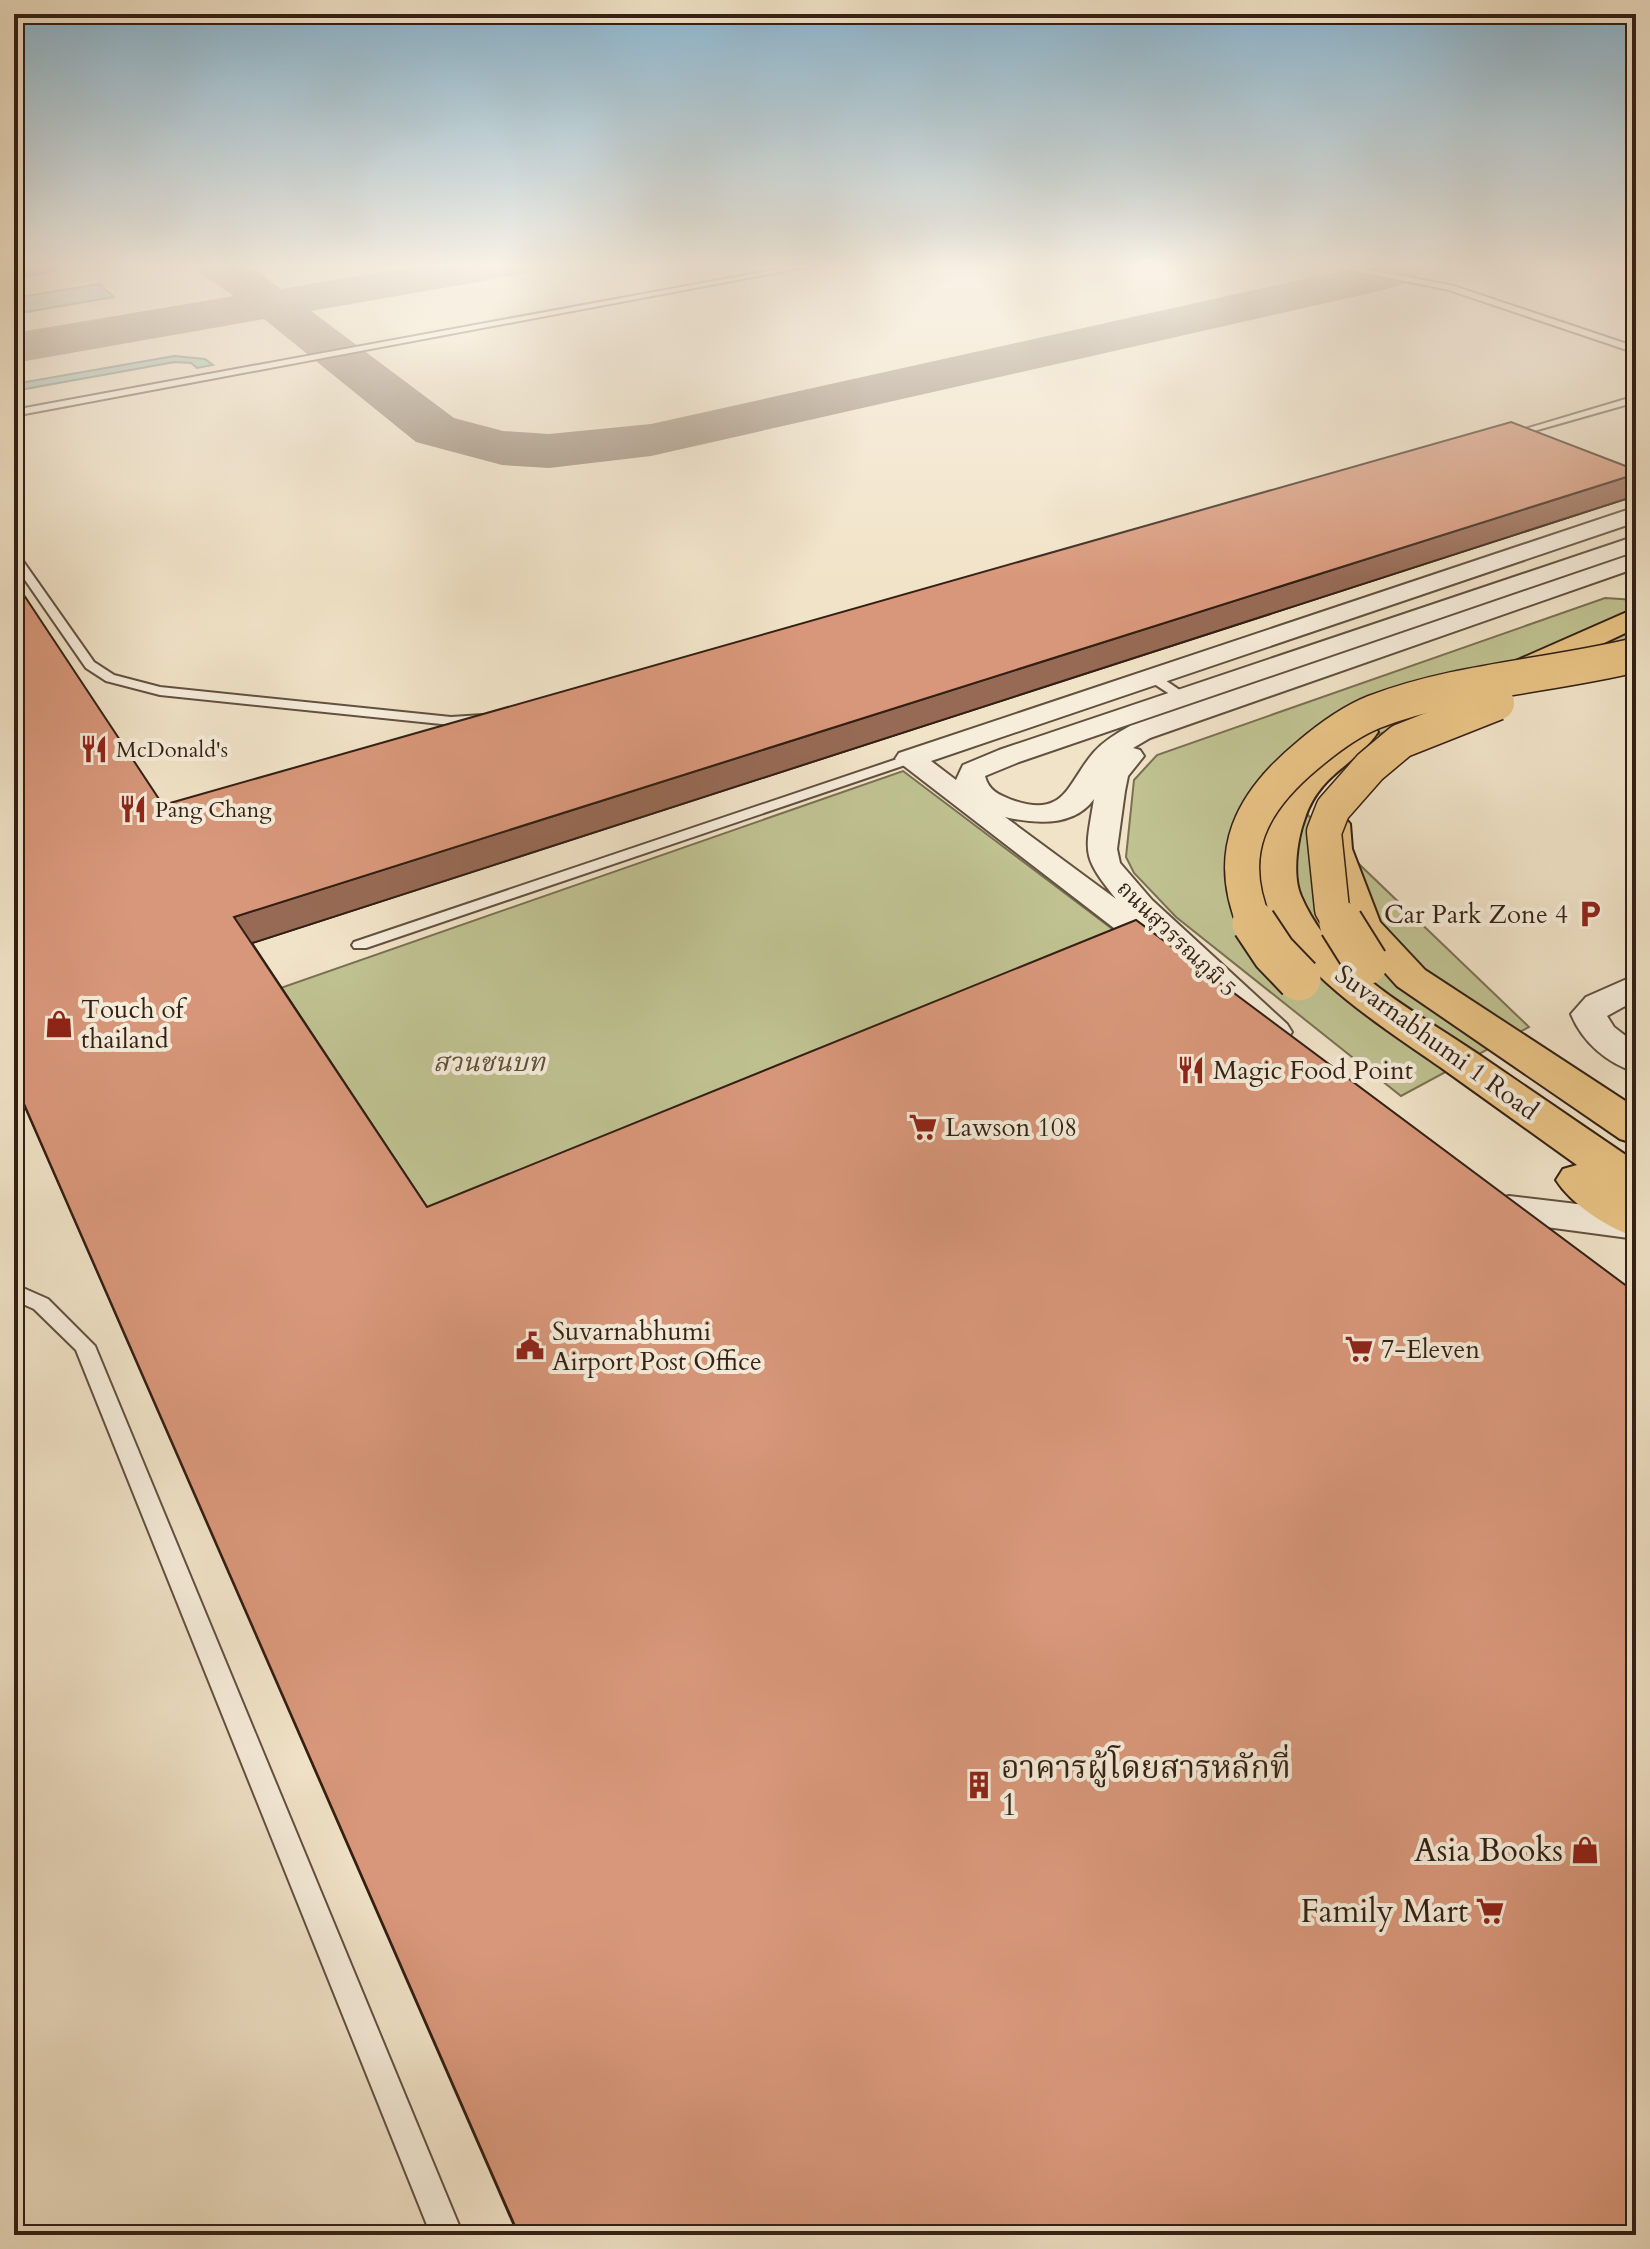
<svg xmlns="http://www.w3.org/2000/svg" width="1650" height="2249" font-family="Cardo,'Noto Serif Thai',serif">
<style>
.green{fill:#c0c292;stroke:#7a7052;stroke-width:2}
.water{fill:#9bbeb7;stroke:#717e75;stroke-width:2}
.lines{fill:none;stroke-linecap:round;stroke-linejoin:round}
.taxiway{fill:#92816e;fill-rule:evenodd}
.lane-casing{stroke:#625040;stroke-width:4}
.street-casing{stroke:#625040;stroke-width:4}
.highway-casing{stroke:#331f13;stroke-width:4}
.lane{fill:#f6eddb;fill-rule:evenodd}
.street{fill:#f6eddb;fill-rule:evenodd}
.highway{fill:#e8c284;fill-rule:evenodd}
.highway-bridge-far1-casing{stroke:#331f13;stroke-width:37;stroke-linecap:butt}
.highway-bridge-casing{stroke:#331f13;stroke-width:47;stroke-linecap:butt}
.highway-bridge-far1{stroke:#e8c284;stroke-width:34}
.highway-bridge{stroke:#e8c284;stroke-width:43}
.wall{fill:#ba8269;stroke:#331f13;stroke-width:2}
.shaded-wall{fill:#976a55;stroke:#331f13;stroke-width:2}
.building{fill:#d8977a;stroke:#331f13;stroke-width:2}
.labels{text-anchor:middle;stroke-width:8;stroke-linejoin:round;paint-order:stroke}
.far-poi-label{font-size:22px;fill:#331f13;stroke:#f6eddb;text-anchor:start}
.far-street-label{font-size:22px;fill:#331f13;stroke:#f6eddb}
.poi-label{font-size:26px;fill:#331f13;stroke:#f6eddb;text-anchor:start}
.street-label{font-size:26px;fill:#331f13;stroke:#f6eddb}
.park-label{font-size:26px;font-style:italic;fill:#5d5039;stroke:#f6eddb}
.near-poi-label{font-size:32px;fill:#331f13;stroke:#f6eddb;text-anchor:end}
</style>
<rect width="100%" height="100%" fill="#f1e3c8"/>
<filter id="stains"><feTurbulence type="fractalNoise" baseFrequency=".0025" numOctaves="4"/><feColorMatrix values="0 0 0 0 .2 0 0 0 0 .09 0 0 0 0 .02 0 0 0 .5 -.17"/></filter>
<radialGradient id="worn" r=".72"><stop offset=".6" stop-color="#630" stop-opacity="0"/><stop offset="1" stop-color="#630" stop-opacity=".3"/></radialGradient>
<g class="green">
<polygon points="1605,598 1636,600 1636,647 1264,773 1529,1027 1401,1096 1176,917 1134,873 1126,857 1134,780 1157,755"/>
<polygon points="903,771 1111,928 1131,949 433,1238 272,991"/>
</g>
<g class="water">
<polygon points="99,284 114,297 14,314 14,298"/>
<polygon points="174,356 205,359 213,365 197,368 191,363 175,362 14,391 14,384"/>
</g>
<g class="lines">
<g class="taxiway">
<polygon points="14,263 62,263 55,272 14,280"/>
<path d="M 191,263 L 246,263 L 281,289 L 434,263 L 534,263 L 527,272 L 512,276 L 311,311 L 454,418 L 503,431 L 549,434 L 651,424 L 1376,263 L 1430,263 C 1416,283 1392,288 1370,293 L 651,456 L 549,468 L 502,465 L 416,442 L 264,319 L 14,363 L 14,333 L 234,296 L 198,272 Z"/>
</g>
<defs>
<g id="lane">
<polygon points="811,263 828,263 14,416 14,410"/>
<polygon points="1316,263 1333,263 1454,286 1636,347 1636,353 1449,290"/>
<polygon points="1636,396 1636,402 1513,437 1505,435"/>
<polygon points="14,553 18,554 94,662 114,675 160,687 451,717 483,715 490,719 483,723 451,725 160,695 106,681 86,668 14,564"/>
<polygon points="1148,674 1156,674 1190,697 1179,700 1148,680"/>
<polygon points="909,755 916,759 914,762 366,948 354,948 352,945 354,942"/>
<polygon points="14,1284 48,1299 95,1346 463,2235 431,2235 76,1350 34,1309 14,1300"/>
</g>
<g id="street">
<path d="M 1636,507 L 1636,522 L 931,761 L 956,780 L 963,765 L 999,750 L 1636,536 L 1636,551 L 1019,762 L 985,776 C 988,790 999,795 1012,800 C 1066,819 1067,783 1094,752 C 1104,741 1117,733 1130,726 L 1636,553 L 1636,568 L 1150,738 L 1133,748 L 1140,750 L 1144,756 L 1128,776 L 1125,791 L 1117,849 L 1120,863 L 1152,900 L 1287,1024 L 1292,1032 L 1287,1040 L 1274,1043 L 1261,1040 L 1182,962 L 1170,965 L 1158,962 L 895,759 L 899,753 ZM 1094,799 C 1085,854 1081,855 1116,899 L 1005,817 C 1035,824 1074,827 1094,799 Z"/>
<path d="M 1636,975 L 1636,1000 L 1607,1016 L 1614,1027 L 1636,1044 L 1636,1072 C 1608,1064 1582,1042 1571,1014 L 1586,997 Z"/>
<polygon points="1509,1196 1636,1211 1636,1239 1495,1220 1489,1210 1495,1200"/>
</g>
<g id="highway">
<polygon points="1636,608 1636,628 1515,685 1504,687 1493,685 1488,678 1493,671"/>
<path d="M 1362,722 L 1374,725 L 1378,732 C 1355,766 1320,773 1305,818 C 1297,839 1292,876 1301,896 C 1332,969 1413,1010 1475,1052 C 1529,1089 1582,1125 1636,1162 L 1636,1237 C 1609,1229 1571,1204 1556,1180 L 1563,1169 L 1577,1165 C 1532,1133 1488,1101 1443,1069 C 1383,1027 1285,967 1262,893 C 1255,869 1265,820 1278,799 C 1296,770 1328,731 1362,722 Z"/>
<polygon points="1332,813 1344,817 1350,824 1352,849 1380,922 1425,970 1636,1108 1636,1144 1620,1139 1397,986 1343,926 1316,849 1314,824 1320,817"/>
</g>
</defs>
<use href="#lane" class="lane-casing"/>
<use href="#street" class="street-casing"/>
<use href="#highway" class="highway-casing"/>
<use href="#lane" class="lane"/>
<use href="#street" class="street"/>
<use href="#highway" class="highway"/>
<defs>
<g id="highway-bridge-far1">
<path d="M 1255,925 C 1224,853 1251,802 1308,755 C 1328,738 1349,722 1374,712 C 1457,680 1550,676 1636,655"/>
<polyline points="1342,925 1332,909 1324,832 1333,809 1370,767 1401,741 1497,703"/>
</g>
<g id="highway-bridge">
<polyline points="1254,923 1274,953 1299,979"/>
<polyline points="1341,923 1366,963"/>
</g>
</defs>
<use href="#highway-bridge-far1" class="highway-bridge-far1-casing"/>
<use href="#highway-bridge" class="highway-bridge-casing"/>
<use href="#highway-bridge-far1" class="highway-bridge-far1"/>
<use href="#highway-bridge" class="highway-bridge"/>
</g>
<polygon class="wall" points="1635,496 252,943 427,1207 1636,2235 518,2235 14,1082 163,805"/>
<polygon class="shaded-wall" points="1636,474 1636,491 1635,496 243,946 234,917"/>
<polygon class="building" points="1511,422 1636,470 1636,474 234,917 427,1207 1136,920 1636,1293 1636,2235 519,2235 14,1081 14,580 163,805"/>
<linearGradient id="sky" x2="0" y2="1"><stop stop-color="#89b8d4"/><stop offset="0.46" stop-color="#f9f2e6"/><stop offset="1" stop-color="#f9f2e6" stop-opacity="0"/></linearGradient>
<rect width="1650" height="578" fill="url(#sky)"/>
<defs>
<symbol id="restaurant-bare" viewBox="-9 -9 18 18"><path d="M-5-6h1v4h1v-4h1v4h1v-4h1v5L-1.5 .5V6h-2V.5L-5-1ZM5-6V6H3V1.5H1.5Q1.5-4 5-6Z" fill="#8f2418" stroke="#f6eddb" stroke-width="2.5" paint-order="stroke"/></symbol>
<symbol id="parking-bare" viewBox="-9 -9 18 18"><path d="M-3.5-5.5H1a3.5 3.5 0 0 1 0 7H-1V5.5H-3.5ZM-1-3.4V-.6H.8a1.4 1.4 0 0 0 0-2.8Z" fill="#8f2418" stroke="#f6eddb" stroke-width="2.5" paint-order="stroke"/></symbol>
<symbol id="shop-bare" viewBox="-9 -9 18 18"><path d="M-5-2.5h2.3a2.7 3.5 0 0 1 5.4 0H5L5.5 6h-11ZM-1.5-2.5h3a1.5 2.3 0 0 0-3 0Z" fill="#8f2418" stroke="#f6eddb" stroke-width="2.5" paint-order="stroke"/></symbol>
<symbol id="supermarket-bare" viewBox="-9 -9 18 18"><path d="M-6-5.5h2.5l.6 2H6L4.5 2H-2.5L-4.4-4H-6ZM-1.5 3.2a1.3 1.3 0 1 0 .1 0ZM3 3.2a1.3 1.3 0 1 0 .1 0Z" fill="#8f2418" stroke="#f6eddb" stroke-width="2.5" paint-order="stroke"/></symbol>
<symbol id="civic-bare" viewBox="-9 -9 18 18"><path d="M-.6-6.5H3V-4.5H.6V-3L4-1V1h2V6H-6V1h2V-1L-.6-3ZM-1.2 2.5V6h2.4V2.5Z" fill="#8f2418" stroke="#f6eddb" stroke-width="2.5" paint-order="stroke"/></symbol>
<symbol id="building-bare" viewBox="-9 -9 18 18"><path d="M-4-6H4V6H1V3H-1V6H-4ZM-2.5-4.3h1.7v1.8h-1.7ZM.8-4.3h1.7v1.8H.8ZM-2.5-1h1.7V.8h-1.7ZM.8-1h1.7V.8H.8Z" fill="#8f2418" stroke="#f6eddb" stroke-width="2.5" paint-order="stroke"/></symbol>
</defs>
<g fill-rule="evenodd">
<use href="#restaurant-bare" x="74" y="729" width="40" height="40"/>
<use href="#restaurant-bare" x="113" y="789" width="40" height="40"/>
<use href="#parking-bare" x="1570" y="894" width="40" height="40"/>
<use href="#shop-bare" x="39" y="1004" width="40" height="40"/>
<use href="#restaurant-bare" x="1171" y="1050" width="40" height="40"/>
<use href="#supermarket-bare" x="903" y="1107" width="40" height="40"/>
<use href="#civic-bare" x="510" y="1326" width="40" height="40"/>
<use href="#supermarket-bare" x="1339" y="1329" width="40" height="40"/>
<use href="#building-bare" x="959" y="1765" width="40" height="40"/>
<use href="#shop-bare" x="1565" y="1830" width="40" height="40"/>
<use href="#supermarket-bare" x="1470" y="1891" width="40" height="40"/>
</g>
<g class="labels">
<g class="far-poi-label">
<text x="116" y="757">McDonald's</text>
<text x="155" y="817">Pang Chang</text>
</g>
<g class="far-street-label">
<text transform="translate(1177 938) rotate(44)" y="8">ถนนสุวรรณภูมิ 5</text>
</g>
<g class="poi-label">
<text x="1568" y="923" text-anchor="end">Car Park Zone 4</text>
<text x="81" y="1018">Touch of<tspan x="81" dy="30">thailand</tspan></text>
<text x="1213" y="1079">Magic Food Point</text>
<text x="945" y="1136">Lawson 108</text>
<text x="552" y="1340">Suvarnabhumi<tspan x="552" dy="30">Airport Post Office</tspan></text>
<text x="1381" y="1358">7-Eleven</text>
</g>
<g class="street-label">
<text transform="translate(1437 1042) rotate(36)" y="9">Suvarnabhumi 1 Road</text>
</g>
<g class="park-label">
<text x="489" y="1071">สวนชนบท</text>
</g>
<g class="near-poi-label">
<text x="1001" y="1778" text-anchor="start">อาคารผู้โดยสารหลักที่<tspan x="1001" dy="37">1</tspan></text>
<text x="1563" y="1861">Asia Books</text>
<text x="1468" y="1922">Family Mart</text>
</g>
</g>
<rect width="1650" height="2249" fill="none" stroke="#f1e3c8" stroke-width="48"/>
<rect x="16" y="16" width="1618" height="2217" fill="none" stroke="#331f13" stroke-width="4"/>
<rect x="24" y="24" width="1602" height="2201" fill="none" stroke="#331f13" stroke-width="2"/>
<rect width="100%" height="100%" filter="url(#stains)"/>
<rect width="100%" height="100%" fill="url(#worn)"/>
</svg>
